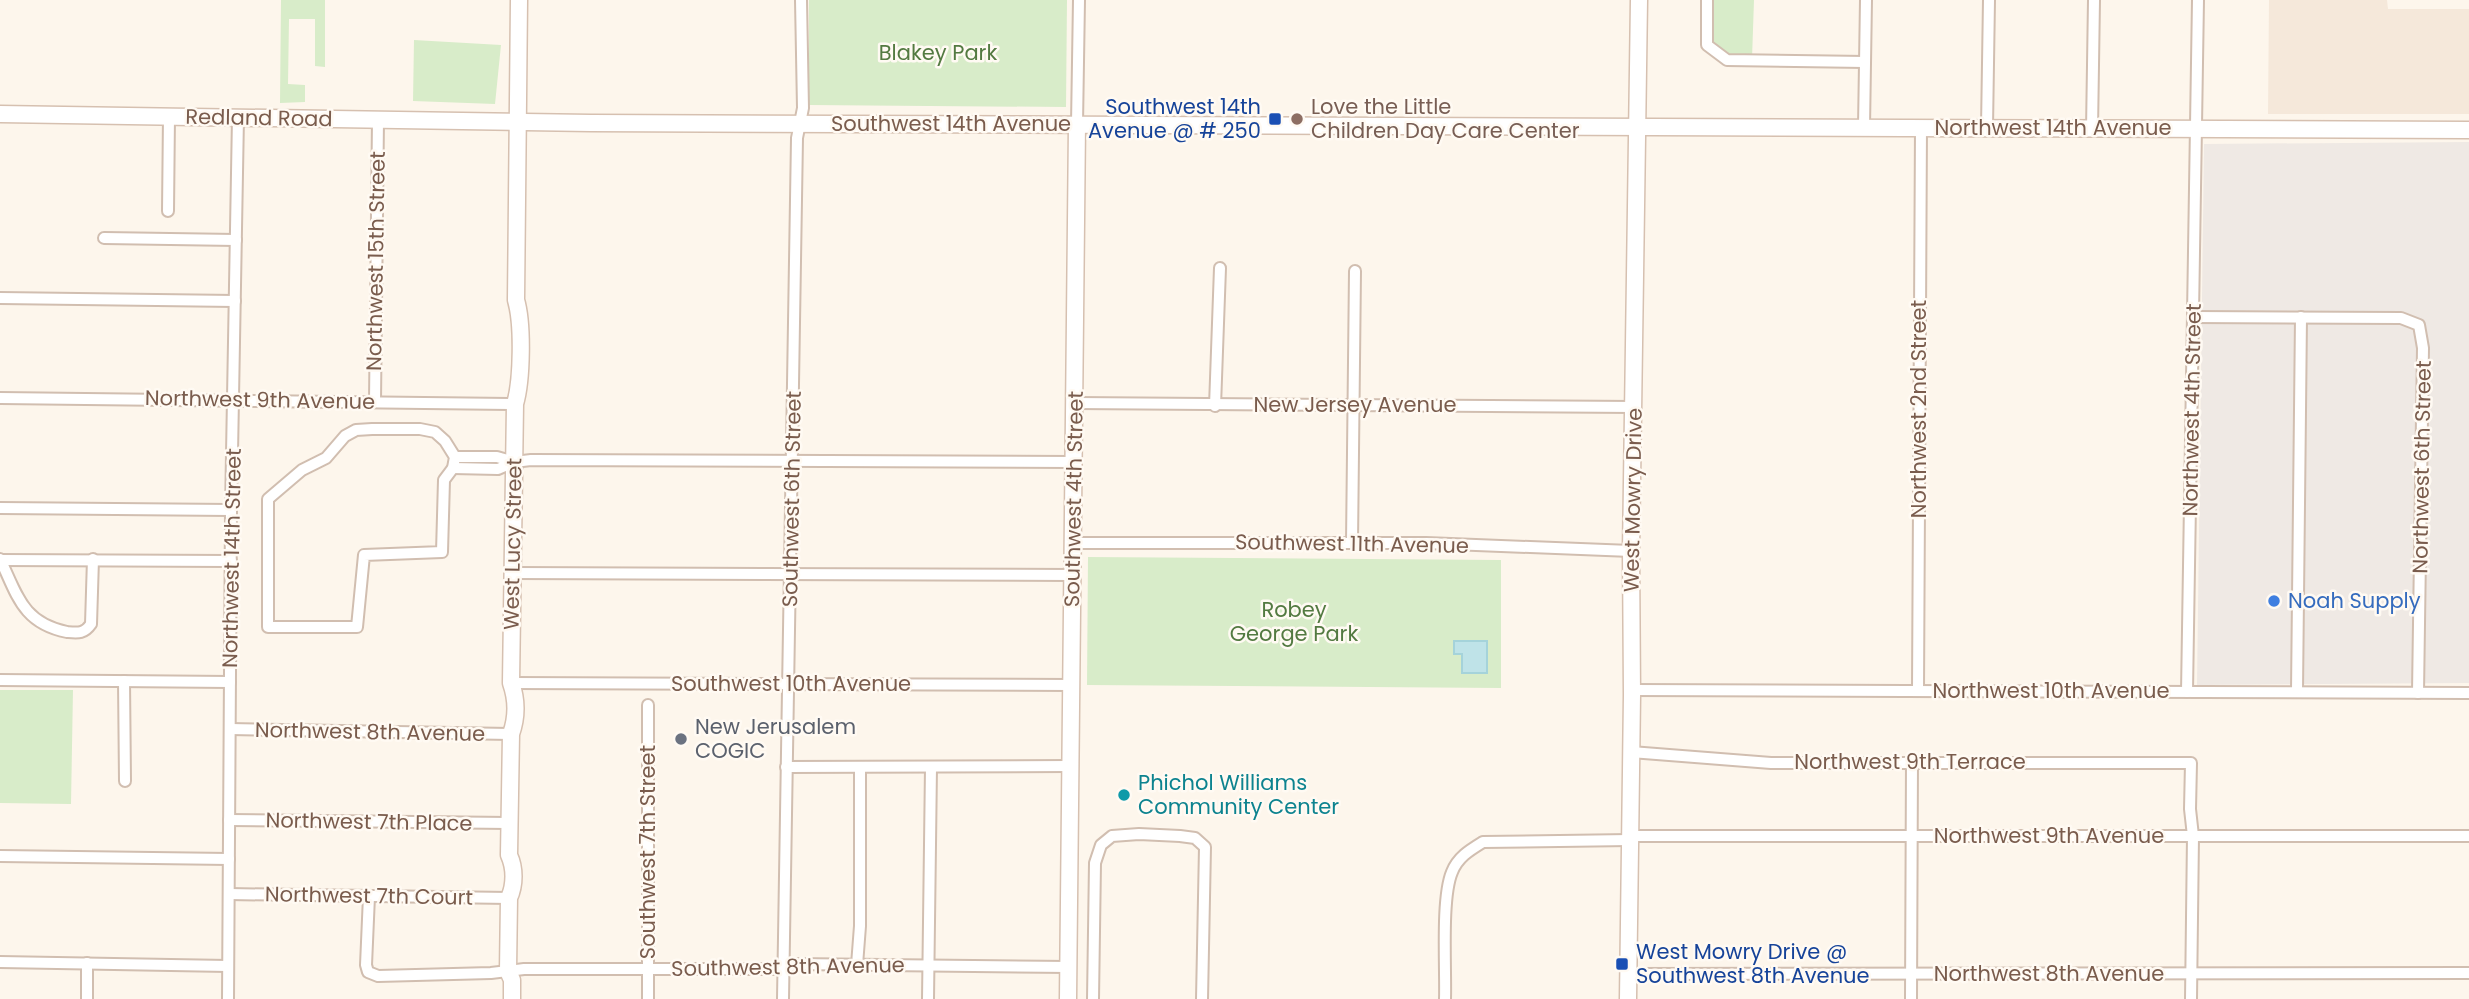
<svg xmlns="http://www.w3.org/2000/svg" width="2469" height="999" font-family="Poppins,sans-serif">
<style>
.residential{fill:#f5e8da}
.industrial{fill:#efe9e4}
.green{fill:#d8ecc9}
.water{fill:#bfe3e8;stroke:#a5d3da;stroke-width:2}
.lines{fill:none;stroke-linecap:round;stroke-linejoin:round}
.street-casing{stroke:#d1beb0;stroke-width:14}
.secondary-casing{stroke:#d6c0b0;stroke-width:19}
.street{stroke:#fff;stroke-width:10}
.secondary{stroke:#fff;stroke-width:16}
.transit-dot{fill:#1a4fb4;stroke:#fffaf3;stroke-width:2.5}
.education-dot{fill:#8d6e63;stroke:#fffaf3;stroke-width:2.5}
.shop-dot{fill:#3f7fe0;stroke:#fffaf3;stroke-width:2.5}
.worship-dot{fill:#6b7280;stroke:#fffaf3;stroke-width:2.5}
.culture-dot{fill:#0f9aa8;stroke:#fffaf3;stroke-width:2.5}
.labels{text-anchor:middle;stroke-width:5;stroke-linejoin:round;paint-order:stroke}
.park-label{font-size:21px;fill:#537a41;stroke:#fffaf3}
.transit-label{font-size:21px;fill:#164399;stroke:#fffaf3;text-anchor:end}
.education-label{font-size:21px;fill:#785e54;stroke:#fffaf3;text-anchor:start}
.street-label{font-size:21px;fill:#7a5c4d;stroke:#fffaf3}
.shop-label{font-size:21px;fill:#366cbe;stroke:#fffaf3;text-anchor:start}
.worship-label{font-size:21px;fill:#5b616d;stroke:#fffaf3;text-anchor:start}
.culture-label{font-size:21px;fill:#0d838f;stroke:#fffaf3;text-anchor:start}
</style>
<rect width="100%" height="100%" fill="#fdf6ec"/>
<polygon class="residential" points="2269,0 2387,0 2388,9 2469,9 2469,114 2268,114"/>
<polygon class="industrial" points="2469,142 2469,683 2197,685 2204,144"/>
<g class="green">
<polygon points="281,0 325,0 325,67 315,66 315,19 289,19 288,84 305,85 305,102 280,103"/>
<polygon points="809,0 1067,0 1066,107 809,105"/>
<polygon points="1708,0 1754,0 1752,59 1727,58 1708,44"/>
<polygon points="414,40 501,45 495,104 413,101"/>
<polygon points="1088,557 1501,560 1501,688 1087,685"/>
<polygon points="0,690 73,690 71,804 0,803"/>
</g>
<polygon class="water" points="1454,641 1487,641 1487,673 1462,673 1462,654 1454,654"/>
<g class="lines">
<defs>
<g id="street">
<polyline points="1707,0 1707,45 1727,60 1865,62"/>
<polyline points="1077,124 1079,0"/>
<polyline points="1864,127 1866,0"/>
<polyline points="1987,127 1989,0"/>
<polyline points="2092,130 2094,0"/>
<polyline points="168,211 169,116"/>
<polyline points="104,238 236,240"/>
<polyline points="0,298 235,301"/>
<polyline points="2193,317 2401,318 2419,325 2423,348 2418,693"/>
<polyline points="0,398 515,404"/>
<polyline points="375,402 378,119"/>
<polyline points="1075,403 1635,407"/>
<polyline points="1215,406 1220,268"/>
<polygon points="372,429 420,429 435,432 445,441 455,457 453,468 444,480 442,552 364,555 357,627 268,627 268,499 302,470 326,458 345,436 356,430"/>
<polyline points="455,457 497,457 514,462"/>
<polyline points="453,468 498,469 514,462 531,460 1074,462"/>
<polyline points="0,508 231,510"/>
<polyline points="1073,543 1426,543 1631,551"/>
<polyline points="1352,543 1355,271"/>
<path d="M 0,559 C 17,594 22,623 67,632 C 78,633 84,634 91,624 L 93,559"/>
<polyline points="1,560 231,561"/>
<polyline points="513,573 1073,575"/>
<polyline points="0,680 230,682"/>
<polyline points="124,681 125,781"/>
<polyline points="511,683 1072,685"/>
<polyline points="1632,690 2469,693"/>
<polyline points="1918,691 1921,127"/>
<polyline points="2297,691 2301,317"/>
<polyline points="2187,692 2198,0"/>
<polyline points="230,729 511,734"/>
<polyline points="1631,752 1771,763 2191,763 2190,809 2193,836 2191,999"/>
<polyline points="786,767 1071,766"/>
<polyline points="229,820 509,823"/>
<polyline points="1630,836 2469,836"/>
<polyline points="0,856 229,859"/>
<polyline points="229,894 509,898"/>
<polyline points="369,896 366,965 368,972 378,976 491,973 524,969 783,969 794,964 1069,967"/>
<polyline points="0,962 228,966"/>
<polyline points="857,965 860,926 860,767"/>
<polyline points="1629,974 2469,973"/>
<polyline points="87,999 87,963"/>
<polyline points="228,999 231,510 238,117"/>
<polyline points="648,999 648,705"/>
<path d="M 783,999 C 789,712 794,425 797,138 L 803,108 L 801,0"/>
<polyline points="928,999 931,767"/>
<polyline points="1093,999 1095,863 1101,845 1112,836 1139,834 1180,836 1195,838 1205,847 1202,999"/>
<path d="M 1445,999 C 1446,968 1441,898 1452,872 C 1458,857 1470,850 1483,842 L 1630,840"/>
<polyline points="1911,999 1912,761"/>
</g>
<g id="secondary">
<polyline points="0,114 591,123 2469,130"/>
<path d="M 512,999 L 512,980 L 508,971 L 509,898 C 515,885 515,868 509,855 L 511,734 C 517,717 517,700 511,683 L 515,404 C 522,380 523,324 516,300 L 519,0"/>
<polyline points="1068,999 1077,124"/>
<polyline points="1628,999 1632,695 1631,551 1639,0"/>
</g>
</defs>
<use href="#street" class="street-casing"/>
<use href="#secondary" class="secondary-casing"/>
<use href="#street" class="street"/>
<use href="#secondary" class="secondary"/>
</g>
<g class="transit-dot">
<rect x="1268" y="112" width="14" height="14" rx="3.5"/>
<rect x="1615" y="957" width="14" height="14" rx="3.5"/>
</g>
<circle class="education-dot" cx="1297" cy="119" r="7"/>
<circle class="shop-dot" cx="2274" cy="601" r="7"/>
<circle class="worship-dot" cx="681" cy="739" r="7"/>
<circle class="culture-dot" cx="1124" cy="795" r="7"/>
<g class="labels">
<g class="park-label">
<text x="938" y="60">Blakey Park</text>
<text x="1294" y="617">Robey<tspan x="1294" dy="24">George Park</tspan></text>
</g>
<g class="transit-label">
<text x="1261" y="114">Southwest 14th<tspan x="1261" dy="24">Avenue @ # 250</tspan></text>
<text x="1636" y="959" text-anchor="start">West Mowry Drive @<tspan x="1636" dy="24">Southwest 8th Avenue</tspan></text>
</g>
<g class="education-label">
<text x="1311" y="114">Love the Little<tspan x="1311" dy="24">Children Day Care Center</tspan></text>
</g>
<g class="street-label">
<text transform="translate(259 118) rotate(1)" y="7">Redland Road</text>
<text x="951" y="131">Southwest 14th Avenue</text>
<text x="2053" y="135">Northwest 14th Avenue</text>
<text transform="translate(376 261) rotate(-89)" y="7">Northwest 15th Street</text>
<text transform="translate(260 400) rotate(1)" y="7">Northwest 9th Avenue</text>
<text x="1355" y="412">New Jersey Avenue</text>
<text transform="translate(1919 409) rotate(-90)" y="7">Northwest 2nd Street</text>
<text transform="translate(2192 410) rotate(-89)" y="7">Northwest 4th Street</text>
<text transform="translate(2422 467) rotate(-89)" y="7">Northwest 6th Street</text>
<text transform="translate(792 499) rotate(-89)" y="7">Southwest 6th Street</text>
<text transform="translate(1074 499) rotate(-89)" y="7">Southwest 4th Street</text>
<text transform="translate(1633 500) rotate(-89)" y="7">West Mowry Drive</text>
<text transform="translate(513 544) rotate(-89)" y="7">West Lucy Street</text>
<text transform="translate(1352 544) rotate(1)" y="7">Southwest 11th Avenue</text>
<text transform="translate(232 558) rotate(-89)" y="7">Northwest 14th Street</text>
<text x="791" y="691">Southwest 10th Avenue</text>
<text x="2051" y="698">Northwest 10th Avenue</text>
<text transform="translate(370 732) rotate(1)" y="7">Northwest 8th Avenue</text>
<text x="1910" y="769">Northwest 9th Terrace</text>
<text transform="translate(369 822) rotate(1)" y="7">Northwest 7th Place</text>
<text x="2049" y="843">Northwest 9th Avenue</text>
<text transform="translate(648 852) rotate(-90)" y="7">Southwest 7th Street</text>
<text transform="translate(369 896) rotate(1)" y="7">Northwest 7th Court</text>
<text transform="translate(788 967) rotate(-1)" y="7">Southwest 8th Avenue</text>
<text x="2049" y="981">Northwest 8th Avenue</text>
</g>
<g class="shop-label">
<text x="2288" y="608">Noah Supply</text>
</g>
<g class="worship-label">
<text x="695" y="734">New Jerusalem<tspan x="695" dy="24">COGIC</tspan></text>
</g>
<g class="culture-label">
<text x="1138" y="790">Phichol Williams<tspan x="1138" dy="24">Community Center</tspan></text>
</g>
</g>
</svg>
